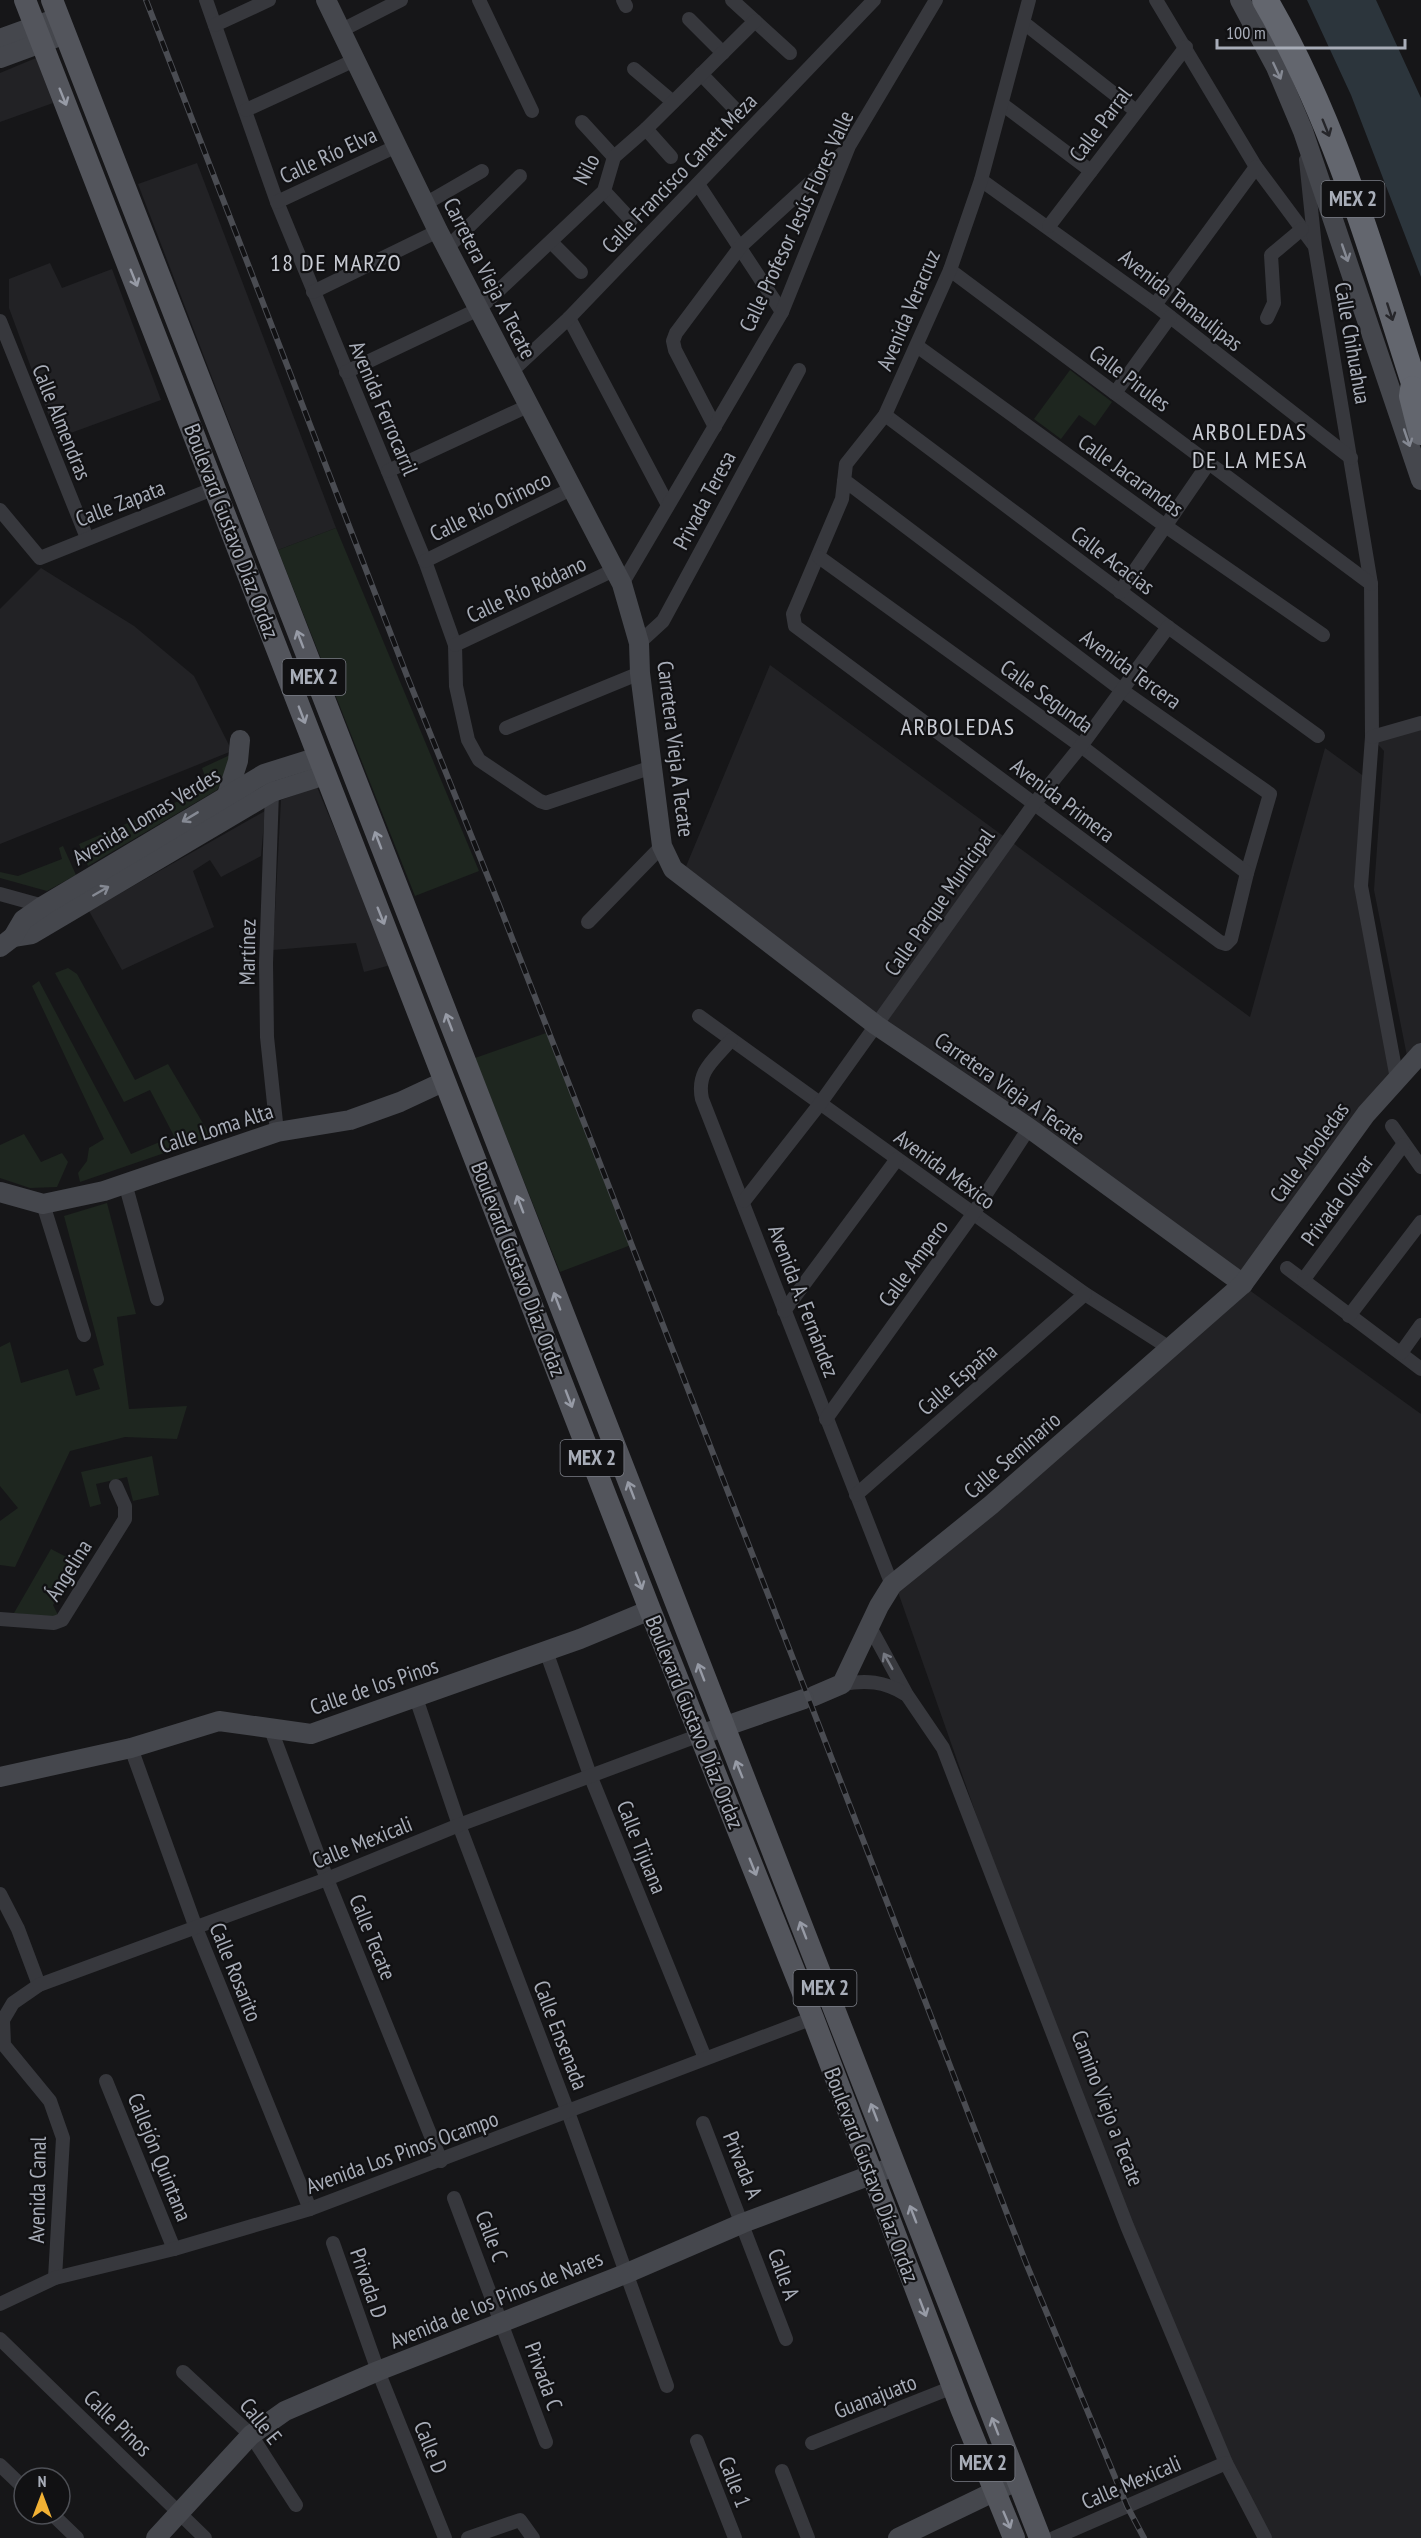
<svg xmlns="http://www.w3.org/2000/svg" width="1421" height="2538" font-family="'PT Sans Narrow',sans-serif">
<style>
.built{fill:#222225}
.green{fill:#1e261f}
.water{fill:#2c353c}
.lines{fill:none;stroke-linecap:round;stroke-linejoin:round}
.street{stroke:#37383d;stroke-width:14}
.secondary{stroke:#45474d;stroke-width:20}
.primary{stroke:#53555c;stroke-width:22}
.highway{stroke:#63666e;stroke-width:26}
.rail-casing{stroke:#4a4c52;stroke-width:6}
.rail{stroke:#111113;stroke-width:4;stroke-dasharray:11;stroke-linecap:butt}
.oneway{stroke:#858993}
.oneway2{stroke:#979ba6}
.oneway3{stroke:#26262a}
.oneway4{stroke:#757881}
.labels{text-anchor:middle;stroke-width:4.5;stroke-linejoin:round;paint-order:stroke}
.shield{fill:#111113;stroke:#7b7e86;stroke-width:1.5}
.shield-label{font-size:21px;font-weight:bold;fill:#a8adb8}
.street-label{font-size:22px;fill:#a8adb8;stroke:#111113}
.neighbourhood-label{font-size:24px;letter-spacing:1.5px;fill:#c9ccd4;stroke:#111113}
</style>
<rect width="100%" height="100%" fill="#161618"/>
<g class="built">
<polygon points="36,58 53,103 0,122 0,73"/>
<polygon points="197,163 336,528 278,550 138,184"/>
<polygon points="50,263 62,288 112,269 161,400 57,438 9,308 9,279"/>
<polygon points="41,568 134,626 194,676 232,751 0,844 0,609"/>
<polygon points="770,665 1250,1017 1325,748 1369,780 1361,886 1397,1079 1243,1284 876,1025 758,922 682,876"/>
<polygon points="1421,723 1421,1053 1409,1066 1374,890 1384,751 1372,738"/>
<polygon points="317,787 391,965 364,972 356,943 273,950 281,800"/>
<polygon points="265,811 261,856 221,877 210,860 193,871 214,927 122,970 89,911"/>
<polygon points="1241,1284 1421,1414 1421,2538 1270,2538 1233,2463 1129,2225 1042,2002 898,1592"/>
</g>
<g class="green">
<polygon points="1070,370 1112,402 1095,426 1079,415 1061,439 1034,419"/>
<polygon points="336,528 479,871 415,896 278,550"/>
<polygon points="230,755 226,774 217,790 88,866 79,844 209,788 202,768"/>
<polygon points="63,846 76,875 47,891 0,878 0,872 18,876 62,859 59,848"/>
<polygon points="68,968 77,974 135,1080 168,1064 211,1137 80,1182 78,1173 87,1161 89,1148 104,1139 32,986 39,981 131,1154 174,1136 150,1090 124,1102 55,973"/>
<polygon points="546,1033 631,1245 560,1272 475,1058"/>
<polygon points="24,1134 41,1162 62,1153 68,1162 57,1187 30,1188 0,1178 0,1145"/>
<polygon points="107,1203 136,1314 117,1317 129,1409 187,1406 177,1439 125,1437 70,1451 15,1567 0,1565 0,1521 18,1508 0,1486 0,1347 10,1342 21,1383 68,1369 76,1396 100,1389 93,1369 104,1365 64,1216"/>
<polygon points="152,1456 159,1495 133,1501 127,1477 96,1484 101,1504 90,1507 81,1472"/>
<polygon points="51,1549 78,1563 53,1605 58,1615 53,1618 14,1613"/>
</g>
<polygon class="water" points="1307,0 1376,0 1421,98 1421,277 1351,95"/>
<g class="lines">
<g class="street">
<polyline points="206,0 277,202 425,561 455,645 456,686 468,740 479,760 540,801 546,803 652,767"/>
<polyline points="479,0 532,111"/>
<polyline points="623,0 626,6"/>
<polyline points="732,0 790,53"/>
<polyline points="1156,0 1256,167 1314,245"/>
<polyline points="689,19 723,53"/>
<polyline points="1024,23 1136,111"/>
<polyline points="215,25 269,0"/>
<polyline points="342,30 401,0"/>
<polyline points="634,69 673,102"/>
<polyline points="701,74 734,108"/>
<polyline points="1002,104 1091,171"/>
<polyline points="246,110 355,60"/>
<polyline points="582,122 614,157"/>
<polyline points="646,129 671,157"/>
<polyline points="1306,160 1315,247 1371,584 1372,737 1361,886 1397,1079"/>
<polyline points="981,180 1155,305 1351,458"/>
<polyline points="698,184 782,312"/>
<polyline points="604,191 631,220"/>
<polyline points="277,202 397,146"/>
<polyline points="425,204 482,171"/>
<polyline points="1049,226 1186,47"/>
<polyline points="551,242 581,272"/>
<polyline points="447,248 520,176"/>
<polyline points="950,270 1371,584"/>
<polyline points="313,292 438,231"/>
<polyline points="1155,305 1256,167"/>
<polyline points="569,318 668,505"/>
<polyline points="1267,318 1274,303 1271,255 1302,229"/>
<polyline points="0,321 87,538"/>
<polyline points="917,346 1164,525 1323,635"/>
<polyline points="346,372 479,309 604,191 614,157 646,129 755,21"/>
<polyline points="511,372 569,318 874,0"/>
<polyline points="1115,393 1170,317"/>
<polyline points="885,415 1168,627 1318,736"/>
<polyline points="715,427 675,350 673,341 676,333 741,246 846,150"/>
<polyline points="388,471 530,405"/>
<polyline points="844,480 1123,691 1270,794 1247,873 1231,939 1226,944 1220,942 795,626 793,614 842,499 846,464 885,415 950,270 981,180 1029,0"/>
<polyline points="0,510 40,558 215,488"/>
<polyline points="819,557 1081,746 1247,873"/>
<polyline points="425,561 573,488"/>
<polyline points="622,584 782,312 849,146 936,0"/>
<polyline points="1120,592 1208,464"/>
<polyline points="639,643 663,621 799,370"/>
<polyline points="455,645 614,570"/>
<polyline points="506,728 640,673"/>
<polyline points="1372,737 1421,723"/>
<polyline points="270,787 272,792 266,963 267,1037 277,1132"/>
<polyline points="0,894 47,907"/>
<polyline points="588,922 662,846"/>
<polyline points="699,1016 1085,1294 1171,1349"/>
<path d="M 731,1040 C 714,1060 696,1071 702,1099 L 892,1585"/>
<polyline points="1392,1126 1421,1167"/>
<polyline points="125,1183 157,1299"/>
<polyline points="744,1201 819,1105 1034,804 1081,746 1168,627"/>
<polyline points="43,1204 84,1335"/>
<polyline points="1287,1268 1421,1369"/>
<polyline points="1304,1279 1403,1145"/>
<polyline points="784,1311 897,1159"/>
<polyline points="1349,1316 1421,1222"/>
<polyline points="1401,1353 1421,1325"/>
<polyline points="826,1419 973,1214 1029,1128"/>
<polyline points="856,1495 1085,1294"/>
<polyline points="0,1619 54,1623 62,1620 125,1519 125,1506 116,1486"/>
<polyline points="870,1627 907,1695 943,1748 1127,2226 1226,2463 1265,2538"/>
<polyline points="546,1651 590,1775 705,2058"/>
<path d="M 842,1684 C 866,1680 884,1681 905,1694"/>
<polyline points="416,1698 459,1825 568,2112 667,2386"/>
<polyline points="270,1727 327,1879 441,2161"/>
<polyline points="131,1748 196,1928 310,2209"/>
<polyline points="0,1894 18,1929 39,1985"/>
<polyline points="106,2081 174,2249"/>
<polyline points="703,2123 786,2339"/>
<polyline points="454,2198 546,2442"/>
<polyline points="333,2243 378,2371 445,2538"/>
<polyline points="55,2278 63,2138 50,2101 4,2045 3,2020 13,2003 39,1985 327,1879 459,1825 700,1735"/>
<polyline points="0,2304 55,2278 174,2249 310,2209 813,2018"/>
<polyline points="0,2339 205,2538"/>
<polyline points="183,2372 251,2435 296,2505"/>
<polyline points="697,2441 735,2538"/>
<polyline points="812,2443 953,2387"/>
<polyline points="0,2465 24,2488"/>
<polyline points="782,2471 808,2538"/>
<polyline points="52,2514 77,2538"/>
<polyline points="468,2538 520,2520 533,2538"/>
<polyline points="1054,2538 1226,2463"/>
</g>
<g class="secondary">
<polyline points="326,0 438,231 622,584 639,643 640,673 662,846 673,869 876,1025 1029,1128 1243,1284"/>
<polyline points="1240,0 1276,67 1303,131 1421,480"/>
<polyline points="0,39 58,18"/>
<polyline points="0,58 65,34"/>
<polyline points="227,795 238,761 240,740"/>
<polyline points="13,937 32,934 272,792 325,775"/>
<polyline points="0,947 13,937 23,920 43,906 264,774 318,757"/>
<polyline points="0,1192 43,1204 104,1191 277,1132 350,1120 400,1102 445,1081"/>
<polyline points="814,1696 842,1684 879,1606 892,1585 991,1505 1243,1284 1366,1114 1421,1053"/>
<polyline points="700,1735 804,1699"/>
<polyline points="0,1777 131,1748 219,1721 311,1734 580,1639 650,1610"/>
<polyline points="156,2538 251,2435 285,2411 378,2371 625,2274 743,2223 895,2166"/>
<polyline points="898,2538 1016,2481"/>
</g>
<g class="primary">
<polyline points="25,0 650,1610 813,2018 961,2408 1014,2538"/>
<polyline points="52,0 1040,2538"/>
</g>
<g class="highway">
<path d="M 1265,0 C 1338,125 1377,269 1421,405"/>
<polyline points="1413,389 1412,396 1421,432"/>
</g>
<defs>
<polyline id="rail" points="146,0 407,676 498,902 808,1697 1026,2263 1127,2506 1144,2538"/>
</defs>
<use href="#rail" class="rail-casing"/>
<use href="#rail" class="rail"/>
</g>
<defs><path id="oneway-shaft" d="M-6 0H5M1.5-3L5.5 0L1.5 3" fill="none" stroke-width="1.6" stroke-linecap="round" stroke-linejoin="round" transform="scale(1.5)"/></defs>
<g class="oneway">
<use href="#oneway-shaft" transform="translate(1277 71) rotate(65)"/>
<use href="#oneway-shaft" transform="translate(1345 253) rotate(71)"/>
<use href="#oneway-shaft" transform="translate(1407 438) rotate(71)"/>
<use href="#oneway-shaft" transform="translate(190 817) rotate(149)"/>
<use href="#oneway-shaft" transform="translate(101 891) rotate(-30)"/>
</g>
<g class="oneway2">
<use href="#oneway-shaft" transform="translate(63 97) rotate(68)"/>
<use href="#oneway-shaft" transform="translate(134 278) rotate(68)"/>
<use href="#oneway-shaft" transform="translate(300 639) rotate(-111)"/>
<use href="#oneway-shaft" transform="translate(302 715) rotate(69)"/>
<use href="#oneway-shaft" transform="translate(378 840) rotate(-111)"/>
<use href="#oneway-shaft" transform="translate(381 916) rotate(68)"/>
<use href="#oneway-shaft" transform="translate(449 1022) rotate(-111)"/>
<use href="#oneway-shaft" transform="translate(520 1204) rotate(-111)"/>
<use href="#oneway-shaft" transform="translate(557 1301) rotate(-111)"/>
<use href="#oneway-shaft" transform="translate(569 1399) rotate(69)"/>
<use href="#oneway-shaft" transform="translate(631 1490) rotate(-111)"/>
<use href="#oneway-shaft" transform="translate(639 1581) rotate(69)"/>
<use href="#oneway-shaft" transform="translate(701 1672) rotate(-111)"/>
<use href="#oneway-shaft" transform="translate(739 1769) rotate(-112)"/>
<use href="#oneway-shaft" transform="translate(753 1867) rotate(68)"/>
<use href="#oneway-shaft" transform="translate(803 1930) rotate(-111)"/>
<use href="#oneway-shaft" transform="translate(874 2112) rotate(-111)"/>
<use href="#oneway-shaft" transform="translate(913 2214) rotate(-111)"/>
<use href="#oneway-shaft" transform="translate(923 2308) rotate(69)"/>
<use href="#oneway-shaft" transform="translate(995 2426) rotate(-111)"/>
<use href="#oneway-shaft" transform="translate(1007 2520) rotate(67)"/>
</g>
<g class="oneway3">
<use href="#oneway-shaft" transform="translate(1326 128) rotate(68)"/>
<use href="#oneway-shaft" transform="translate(1390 312) rotate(72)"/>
</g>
<use class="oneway4" href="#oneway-shaft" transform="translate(888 1661) rotate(-119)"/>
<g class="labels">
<g class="shield">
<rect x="1321.5" y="181" width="63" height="36" rx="4.5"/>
<rect x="282.5" y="659" width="63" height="36" rx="4.5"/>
<rect x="560.5" y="1440" width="63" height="36" rx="4.5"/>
<rect x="793.5" y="1970" width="63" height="36" rx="4.5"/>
<rect x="951.5" y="2445" width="63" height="36" rx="4.5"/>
</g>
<g class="shield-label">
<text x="1353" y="206">MEX 2</text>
<text x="314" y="684">MEX 2</text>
<text x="592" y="1465">MEX 2</text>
<text x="825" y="1995">MEX 2</text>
<text x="983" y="2470">MEX 2</text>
</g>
<g class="street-label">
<text transform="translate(1100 124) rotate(-53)" y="8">Calle Parral</text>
<text transform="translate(328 155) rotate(-25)" y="8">Calle Río Elva</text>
<text transform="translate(586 169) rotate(-63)" y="8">Nilo</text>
<text transform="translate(679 173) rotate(-46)" y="8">Calle Francisco Canett Meza</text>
<text transform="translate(796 221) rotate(-65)" y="8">Calle Profesor Jesús Flores Valle</text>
<text transform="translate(490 278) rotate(63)" y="8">Carretera Vieja A Tecate</text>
<text transform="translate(1181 300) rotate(38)" y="8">Avenida Tamaulipas</text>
<text transform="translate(908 310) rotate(-67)" y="8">Avenida Veracruz</text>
<text transform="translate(1353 343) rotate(80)" y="8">Calle Chihuahua</text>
<text transform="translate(1130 378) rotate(37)" y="8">Calle Pirules</text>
<text transform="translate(384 408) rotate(67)" y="8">Avenida Ferrocarril</text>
<text transform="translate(62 422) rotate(68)" y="8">Calle Almendras</text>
<text transform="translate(1131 475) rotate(36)" y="8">Calle Jacarandas</text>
<text transform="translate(704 500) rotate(-62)" y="8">Privada Teresa</text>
<text transform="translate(120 503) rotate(-21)" y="8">Calle Zapata</text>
<text transform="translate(490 506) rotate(-26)" y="8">Calle Río Orinoco</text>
<text transform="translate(232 531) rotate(69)" y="8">Boulevard Gustavo Díaz Ordaz</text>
<text transform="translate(1113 560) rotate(37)" y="8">Calle Acacias</text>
<text transform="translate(526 589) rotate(-25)" y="8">Calle Río Ródano</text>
<text transform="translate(1131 669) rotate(36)" y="8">Avenida Tercera</text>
<text transform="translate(1047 696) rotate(36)" y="8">Calle Segunda</text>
<text transform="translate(676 749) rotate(83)" y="8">Carretera Vieja A Tecate</text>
<text transform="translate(1063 800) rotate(37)" y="8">Avenida Primera</text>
<text transform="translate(146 816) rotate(-31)" y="8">Avenida Lomas Verdes</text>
<text transform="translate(939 902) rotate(-55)" y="8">Calle Parque Municipal</text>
<text transform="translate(247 952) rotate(-89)" y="8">Martínez</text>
<text transform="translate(1010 1088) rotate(35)" y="8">Carretera Vieja A Tecate</text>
<text transform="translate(216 1128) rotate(-18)" y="8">Calle Loma Alta</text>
<text transform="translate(1309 1152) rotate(-54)" y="8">Calle Arboledas</text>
<text transform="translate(945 1169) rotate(36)" y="8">Avenida México</text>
<text transform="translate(1337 1200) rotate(-54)" y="8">Privada Olivar</text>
<text transform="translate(913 1263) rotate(-54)" y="8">Calle Ampero</text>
<text transform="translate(519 1269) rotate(69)" y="8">Boulevard Gustavo Díaz Ordaz</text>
<text transform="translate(804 1301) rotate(69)" y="8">Avenida A. Fernández</text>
<text transform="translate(957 1379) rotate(-41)" y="8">Calle España</text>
<text transform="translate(1012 1455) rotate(-41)" y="8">Calle Seminario</text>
<text transform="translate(68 1570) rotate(-58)" y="8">Ángelina</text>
<text transform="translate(374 1686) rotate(-19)" y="8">Calle de los Pinos</text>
<text transform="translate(695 1722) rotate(68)" y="8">Boulevard Gustavo Díaz Ordaz</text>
<text transform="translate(362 1842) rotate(-22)" y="8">Calle Mexicali</text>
<text transform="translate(642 1847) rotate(68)" y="8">Calle Tijuana</text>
<text transform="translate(373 1937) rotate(68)" y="8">Calle Tecate</text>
<text transform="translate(236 1972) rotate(68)" y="8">Calle Rosarito</text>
<text transform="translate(561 2035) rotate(69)" y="8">Calle Ensenada</text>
<text transform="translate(1108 2108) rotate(69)" y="8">Camino Viejo a Tecate</text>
<text transform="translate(402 2152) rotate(-20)" y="8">Avenida Los Pinos Ocampo</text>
<text transform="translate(160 2157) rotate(68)" y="8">Callejón Quintana</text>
<text transform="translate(743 2165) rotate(68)" y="8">Privada A</text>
<text transform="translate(872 2175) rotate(69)" y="8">Boulevard Gustavo Díaz Ordaz</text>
<text transform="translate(37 2190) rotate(-89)" y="8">Avenida Canal</text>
<text transform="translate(492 2236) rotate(69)" y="8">Calle C</text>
<text transform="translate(784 2274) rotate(70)" y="8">Calle A</text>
<text transform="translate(369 2283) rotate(71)" y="8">Privada D</text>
<text transform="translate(496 2299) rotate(-22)" y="8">Avenida de los Pinos de Nares</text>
<text transform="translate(544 2376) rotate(70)" y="8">Privada C</text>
<text transform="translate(875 2396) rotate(-21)" y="8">Guanajuato</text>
<text transform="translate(261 2421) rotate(51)" y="8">Calle E</text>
<text transform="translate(118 2423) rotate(44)" y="8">Calle Pinos</text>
<text transform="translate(431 2447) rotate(68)" y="8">Calle D</text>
<text transform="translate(735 2482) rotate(69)" y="8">Calle 1</text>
<text transform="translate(1131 2482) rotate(-23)" y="8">Calle Mexicali</text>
</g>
<g class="neighbourhood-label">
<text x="336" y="271">18 DE MARZO</text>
<text x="1250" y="440">ARBOLEDAS<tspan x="1250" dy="28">DE LA MESA</tspan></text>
<text x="958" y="735">ARBOLEDAS</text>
</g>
</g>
<g transform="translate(42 2496)"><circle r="28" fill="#111113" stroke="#4d4f55" stroke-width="1.5"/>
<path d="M0-4.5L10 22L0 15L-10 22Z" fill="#f2b134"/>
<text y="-9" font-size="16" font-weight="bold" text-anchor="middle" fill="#a8adb8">N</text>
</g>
<path d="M1217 39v9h188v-9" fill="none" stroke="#a8adb8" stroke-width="3"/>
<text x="1226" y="39" font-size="18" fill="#a8adb8" stroke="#111113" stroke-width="4.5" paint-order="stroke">100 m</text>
</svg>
